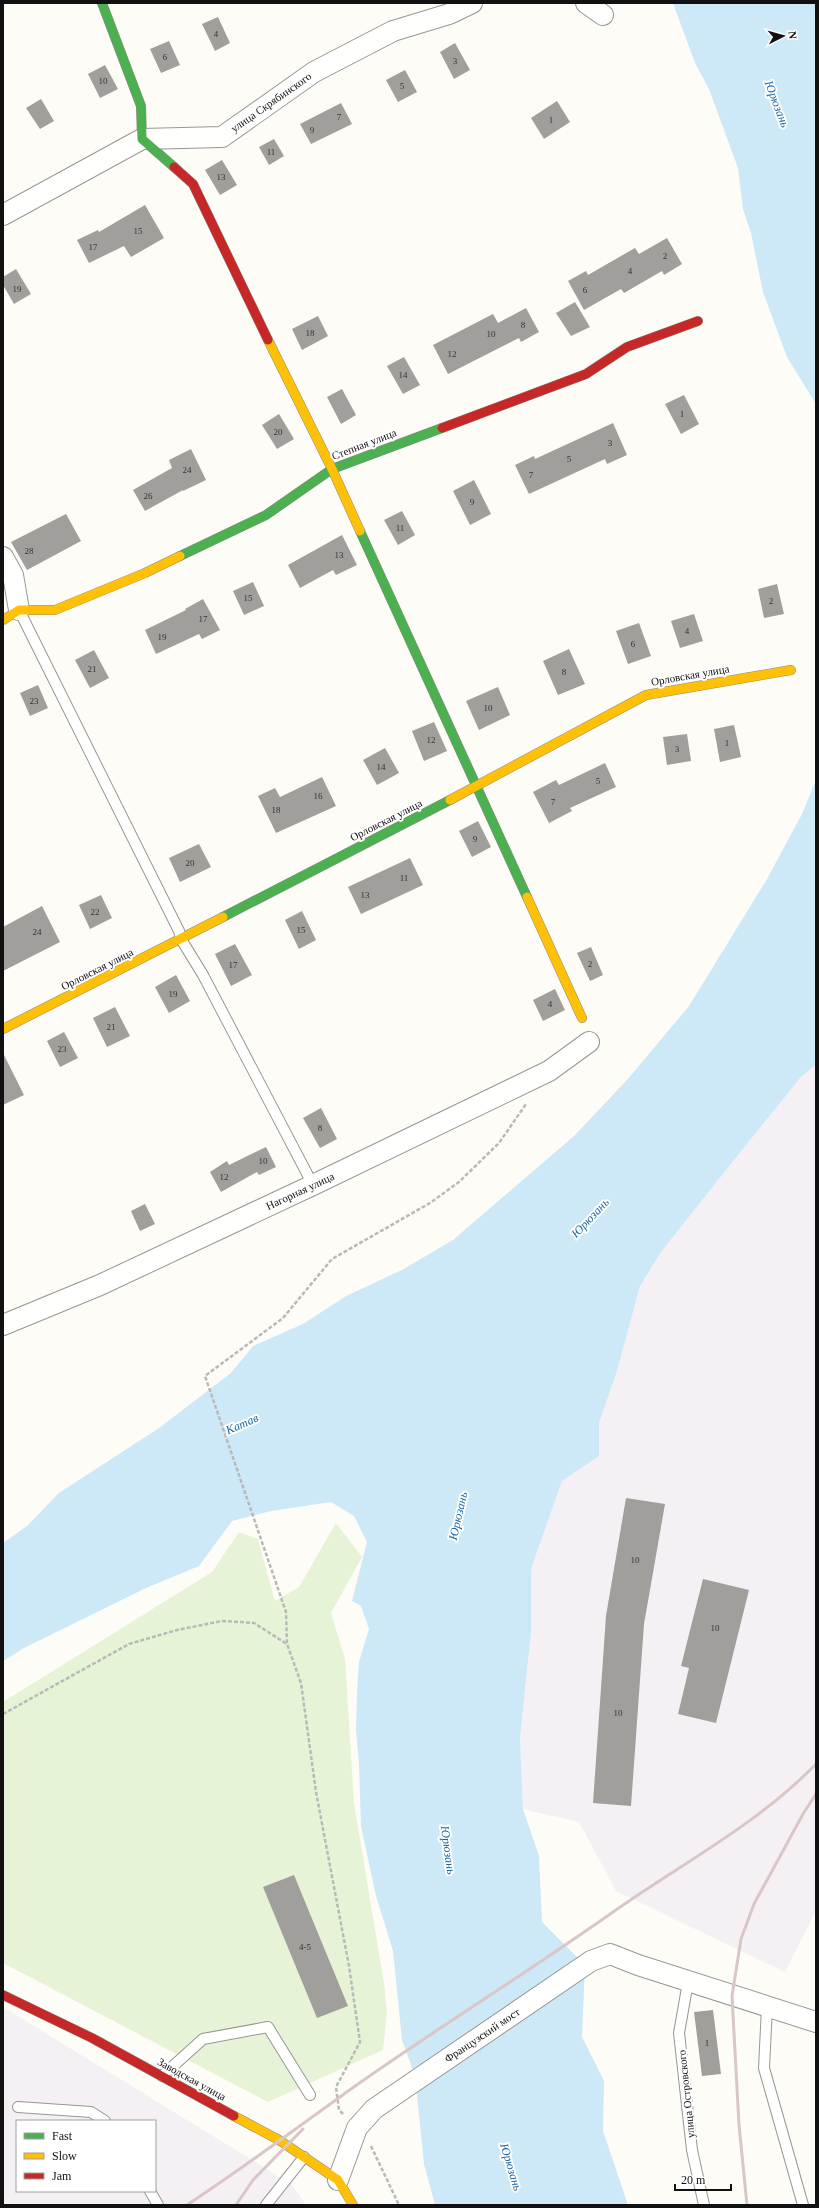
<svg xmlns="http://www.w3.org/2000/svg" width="819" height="2208" font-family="'Times New Roman',serif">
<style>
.industrial{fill:#f5f0f3;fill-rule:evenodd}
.green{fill:#e7f3d7}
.water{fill:#cde8f7}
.building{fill:#a19f9c}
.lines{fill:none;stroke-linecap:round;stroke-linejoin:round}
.lane-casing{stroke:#979795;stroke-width:12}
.street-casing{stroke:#979795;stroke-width:22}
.fast-casing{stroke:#8e8d8b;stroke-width:10}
.slow-casing{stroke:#8e8d8b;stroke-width:10}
.jam-casing{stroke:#8e8d8b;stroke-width:10}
.path{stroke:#b9b9b8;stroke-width:2.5;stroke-dasharray:4 2;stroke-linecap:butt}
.lane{stroke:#fffffe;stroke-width:10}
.street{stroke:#fffffe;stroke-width:20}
.fast{stroke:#4caf50;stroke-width:9}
.slow{stroke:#ffc107;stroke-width:9}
.jam{stroke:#c62828;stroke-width:9}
.rail{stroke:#d9c6c7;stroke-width:3}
.labels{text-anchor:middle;stroke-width:4;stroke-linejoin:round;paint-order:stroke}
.number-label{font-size:9px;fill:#353434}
.street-label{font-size:11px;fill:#111;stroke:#fff}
.water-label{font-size:12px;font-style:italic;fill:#1768a6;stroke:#fff}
</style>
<rect width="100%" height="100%" fill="#fdfcf7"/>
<g class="industrial">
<polygon points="816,1064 816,1911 785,1972 616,1891 579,1822 523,1809 520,1738 531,1632 531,1569 562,1481 599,1456 599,1423 617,1371 640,1286 661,1252 730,1165 801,1077"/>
<path d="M 3,2007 L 291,2184 L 306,2205 L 3,2205 ZM 17,2121 L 155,2121 L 155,2191 L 17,2191 Z"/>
</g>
<polygon class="green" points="336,1523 362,1557 331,1613 345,1659 354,1803 384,1983 387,2014 383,2050 268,2102 3,1963 3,1702 212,1572 239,1532 258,1539 275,1601 299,1587"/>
<g class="water">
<polygon points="673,3 816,3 816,404 787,357 763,292 751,233 743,209 738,168 709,89 695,63"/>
<polygon points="816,780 816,1064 801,1077 730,1165 661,1252 640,1286 617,1371 599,1423 599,1456 562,1481 531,1569 531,1632 520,1738 523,1809 539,1856 542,1922 585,1965 582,2037 604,2081 603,2131 628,2205 435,2205 424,2164 415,2076 402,2040 393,1951 376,1896 361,1826 359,1764 356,1730 357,1694 359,1662 369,1629 361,1606 352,1601 367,1542 354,1516 331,1502 271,1511 232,1521 199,1566 146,1588 24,1648 3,1661 3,1543 27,1526 59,1493 159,1428 231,1373 253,1346 303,1324 346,1296 402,1270 453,1240 574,1136 627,1080 689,1006 767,879 802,814"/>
</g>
<g class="building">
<polygon points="218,17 230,43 215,51 202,24"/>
<polygon points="169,41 180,65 161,73 150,49"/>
<polygon points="455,43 470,70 454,79 440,52"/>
<polygon points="105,65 118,89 100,98 88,74"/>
<polygon points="405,70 417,92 398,102 386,80"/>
<polygon points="41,99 54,121 40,129 26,108"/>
<polygon points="557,101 570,122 544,139 531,118"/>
<polygon points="341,103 352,124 311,144 300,124"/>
<polygon points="274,139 284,156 269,165 259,147"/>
<polygon points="222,160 237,185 220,195 205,170"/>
<polygon points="145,205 164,238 131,257 124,246 89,263 77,240 98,230 99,232"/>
<polygon points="667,238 682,264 664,275 662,271 624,293 621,289 584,310 568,281 586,271 588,275 635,248 639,254"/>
<polygon points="16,269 31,294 14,304 3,285 3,277"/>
<polygon points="575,302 590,327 571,336 556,313"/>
<polygon points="526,308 539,332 521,342 519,338 448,374 433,345 493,314 498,323"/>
<polygon points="318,316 328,336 302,350 292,329"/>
<polygon points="404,357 420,385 403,394 387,366"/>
<polygon points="342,389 356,415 341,424 327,397"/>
<polygon points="684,395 699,424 681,434 665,404"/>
<polygon points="279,414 294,439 277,449 262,425"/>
<polygon points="613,423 627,455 607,464 605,459 529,494 515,465 534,456 535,459"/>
<polygon points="191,449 206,480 183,491 183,490 145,511 133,490 172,468 169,460"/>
<polygon points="474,480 491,514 470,525 453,491"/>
<polygon points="402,511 415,535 398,545 384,520"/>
<polygon points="66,514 81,541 27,570 11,542"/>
<polygon points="342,535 357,565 336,575 333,570 300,588 288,565"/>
<polygon points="253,582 264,606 244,615 233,591"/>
<polygon points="777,584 784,614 764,618 758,589"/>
<polygon points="203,599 220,630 202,639 199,634 156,654 145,630 186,610 185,609"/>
<polygon points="694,614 703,641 680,648 671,621"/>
<polygon points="639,623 651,656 628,664 616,631"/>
<polygon points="569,649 585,684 558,695 543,661"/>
<polygon points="94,650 109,678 90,688 75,660"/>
<polygon points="38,685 48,708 30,716 20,693"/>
<polygon points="498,687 510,715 479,730 466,701"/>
<polygon points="434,722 447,751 424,761 412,731"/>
<polygon points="734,725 741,757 720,762 714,729"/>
<polygon points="687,734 691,761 667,765 663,737"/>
<polygon points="385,748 399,773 377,785 363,760"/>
<polygon points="605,763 616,787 570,808 572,811 549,823 533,792 556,780 559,785"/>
<polygon points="322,777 336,806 276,833 258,796 275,788 280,797"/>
<polygon points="478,821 491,847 472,857 459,831"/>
<polygon points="199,844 211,867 180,882 169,858"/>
<polygon points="410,858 423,885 361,914 348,887"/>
<polygon points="101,895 112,918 90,929 79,905"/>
<polygon points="42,906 60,942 3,971 3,927"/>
<polygon points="302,911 316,940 299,949 285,920"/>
<polygon points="235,944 252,975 231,986 215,954"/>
<polygon points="591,947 603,975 590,981 577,953"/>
<polygon points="176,975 190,1001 169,1013 155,987"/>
<polygon points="555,989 565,1010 543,1021 533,1000"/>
<polygon points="115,1007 130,1036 107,1047 93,1018"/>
<polygon points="64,1032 78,1058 60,1067 47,1041"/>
<polygon points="3,1053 24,1095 3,1105"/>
<polygon points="321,1108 337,1139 320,1148 303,1118"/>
<polygon points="266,1147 276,1167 259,1175 257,1172 221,1192 210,1172 227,1161 229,1165"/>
<polygon points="145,1204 155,1224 140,1231 131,1211"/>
<polygon points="626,1498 665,1504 644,1624 631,1806 593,1803 606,1616"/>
<polygon points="703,1579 749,1590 716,1723 678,1714 689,1668 681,1666"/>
<polygon points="294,1875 348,2006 317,2018 263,1887"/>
<polygon points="713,2010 721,2074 702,2076 694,2012"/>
</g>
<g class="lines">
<defs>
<g id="lane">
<polyline points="19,610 179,931 181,939 203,975 313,1185"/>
<polyline points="688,1982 679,2033 692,2150 704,2205"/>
<polyline points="767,2007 764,2068 803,2205"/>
<polyline points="162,2076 203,2039 268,2027 310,2095"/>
<polyline points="18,2107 91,2112 105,2121"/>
<polyline points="150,2191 158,2205"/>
<polyline points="266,2205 304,2157"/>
</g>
<g id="street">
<polyline points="586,3 603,15"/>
<polyline points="3,215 142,139 222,137 314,72 393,31 449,14 472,3"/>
<polyline points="3,557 13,575 19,610"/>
<polyline points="3,1325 100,1285 313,1185 549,1071 589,1042"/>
<polyline points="338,2180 357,2128 374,2109 591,1961 610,1954 638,1965 816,2022"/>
</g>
<g id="fast">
<polyline points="102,3 141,106 142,139 174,167"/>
<polyline points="360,531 527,897"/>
<polyline points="180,556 266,515 332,469 442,428"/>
<polyline points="223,917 450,800"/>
</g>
<g id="slow">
<polyline points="268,340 332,469 360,531"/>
<polyline points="3,620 19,610 55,610 145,573 180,556"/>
<polyline points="450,800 646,695 791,670"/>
<polyline points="527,897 582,1018"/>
<polyline points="3,1029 223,917"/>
<polyline points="234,2116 279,2140 338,2180 353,2205"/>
</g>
<g id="jam">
<polyline points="174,167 193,184 268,340"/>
<polyline points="442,428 586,374 627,347 698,321"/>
<polyline points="3,1995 92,2038 234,2116"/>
</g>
</defs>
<use href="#lane" class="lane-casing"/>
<use href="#street" class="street-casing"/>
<use href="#fast" class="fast-casing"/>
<use href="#slow" class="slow-casing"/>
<use href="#jam" class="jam-casing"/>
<g class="path">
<polyline points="3,1714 129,1644 177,1630 222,1621 254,1623 287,1644"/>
<polyline points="343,2114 339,2110 336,2087 360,2042 349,1966 316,1792 301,1683 287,1644 286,1612 205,1376 283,1318 332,1259 430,1203 459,1182 499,1143 526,1104"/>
<polyline points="371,2146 399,2205"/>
</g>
<use href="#lane" class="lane"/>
<use href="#street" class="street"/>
<use href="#fast" class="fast"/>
<use href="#slow" class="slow"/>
<use href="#jam" class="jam"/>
<g class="rail">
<path d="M 187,2205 C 243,2168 297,2128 351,2089 C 437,2028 527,1973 613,1912 C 681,1864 758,1824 816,1764"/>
<polyline points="236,2205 253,2180 303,2129"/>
<polyline points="747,2205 739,2125 732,1996 741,1939 754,1904 803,1814 816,1794"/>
</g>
</g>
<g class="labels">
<g class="number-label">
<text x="216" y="37">4</text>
<text x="165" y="60">6</text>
<text x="455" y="64">3</text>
<text x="103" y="84">10</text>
<text x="402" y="89">5</text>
<text x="339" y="120">7</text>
<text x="551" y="123">1</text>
<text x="312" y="133">9</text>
<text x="271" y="155">11</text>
<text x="221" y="180">13</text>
<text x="138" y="234">15</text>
<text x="93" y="250">17</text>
<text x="665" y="259">2</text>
<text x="630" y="274">4</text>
<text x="17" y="292">19</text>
<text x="585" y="293">6</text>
<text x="523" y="328">8</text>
<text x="310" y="336">18</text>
<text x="491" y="337">10</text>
<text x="452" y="357">12</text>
<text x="403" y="378">14</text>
<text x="682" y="417">1</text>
<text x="278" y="435">20</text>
<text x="610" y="446">3</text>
<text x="569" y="462">5</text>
<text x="187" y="473">24</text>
<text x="531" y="478">7</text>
<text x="148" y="499">26</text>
<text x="472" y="505">9</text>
<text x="400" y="531">11</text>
<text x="29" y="554">28</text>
<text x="339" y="558">13</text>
<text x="248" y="601">15</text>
<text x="771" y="604">2</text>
<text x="203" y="622">17</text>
<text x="687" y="634">4</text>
<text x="162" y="640">19</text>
<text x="633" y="647">6</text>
<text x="92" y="672">21</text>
<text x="564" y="675">8</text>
<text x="34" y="704">23</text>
<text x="488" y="711">10</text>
<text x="431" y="743">12</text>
<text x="727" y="746">1</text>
<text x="677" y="752">3</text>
<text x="381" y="770">14</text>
<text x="598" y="784">5</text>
<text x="318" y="799">16</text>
<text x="553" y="805">7</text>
<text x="276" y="813">18</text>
<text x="475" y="842">9</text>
<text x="190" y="866">20</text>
<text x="404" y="881">11</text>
<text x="365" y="898">13</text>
<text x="95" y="915">22</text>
<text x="301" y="933">15</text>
<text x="37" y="935">24</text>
<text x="590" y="967">2</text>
<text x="233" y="968">17</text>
<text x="173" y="997">19</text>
<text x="550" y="1007">4</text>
<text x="111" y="1030">21</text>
<text x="62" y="1052">23</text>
<text x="320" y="1131">8</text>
<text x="263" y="1164">10</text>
<text x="224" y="1180">12</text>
<text x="635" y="1563">10</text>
<text x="715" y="1631">10</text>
<text x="618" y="1716">10</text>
<text x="305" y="1950">4-5</text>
<text x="707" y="2046">1</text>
</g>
<g class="street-label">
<text transform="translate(271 102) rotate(-35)" y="4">улица Скрябинского</text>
<text transform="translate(364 444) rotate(-21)" y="4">Степная улица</text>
<text transform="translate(690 675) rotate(-10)" y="4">Орловская улица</text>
<text transform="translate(386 820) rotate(-27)" y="4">Орловская улица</text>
<text transform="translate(97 969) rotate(-27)" y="4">Орловская улица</text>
<text transform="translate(300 1191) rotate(-25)" y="4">Нагорная улица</text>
<text transform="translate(482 2035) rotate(-34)" y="4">Французский мост</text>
<text transform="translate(192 2079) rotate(29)" y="4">Заводская улица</text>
<text transform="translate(686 2094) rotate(-96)" y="4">улица Островского</text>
</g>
<g class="water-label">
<text transform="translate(777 104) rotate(69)" y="4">Юрюзань</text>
<text transform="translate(590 1218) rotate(-47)" y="4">Юрюзань</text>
<text transform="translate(242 1424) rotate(-24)" y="4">Катав</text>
<text transform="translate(458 1516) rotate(-77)" y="4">Юрюзань</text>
<text transform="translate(448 1850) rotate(82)" y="4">Юрюзань</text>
<text transform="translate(511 2167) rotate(73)" y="4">Юрюзань</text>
</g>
</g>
<rect width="819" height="2208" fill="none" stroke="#111111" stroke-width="8"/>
<rect x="16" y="2120" width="140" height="72" fill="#ffffff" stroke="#a0a0a0"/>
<rect x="24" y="2133" width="20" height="6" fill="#4caf50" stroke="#a0a0a0"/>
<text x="52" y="2140" font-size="12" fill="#111111">Fast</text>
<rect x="24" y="2153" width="20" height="6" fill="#ffc107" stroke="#a0a0a0"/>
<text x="52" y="2160" font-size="12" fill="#111111">Slow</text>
<rect x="24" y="2173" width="20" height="6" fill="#c62828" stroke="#a0a0a0"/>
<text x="52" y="2180" font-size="12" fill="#111111">Jam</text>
<g transform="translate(783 36) rotate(84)" stroke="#ffffff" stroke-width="3" paint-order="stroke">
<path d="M0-3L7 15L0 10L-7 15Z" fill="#111111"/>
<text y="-6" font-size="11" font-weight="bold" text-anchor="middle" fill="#111111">N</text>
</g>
<path d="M675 2184v6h56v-6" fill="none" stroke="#111111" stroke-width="2"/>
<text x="681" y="2184" font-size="12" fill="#111111" stroke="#ffffff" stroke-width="3" paint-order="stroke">20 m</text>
</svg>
